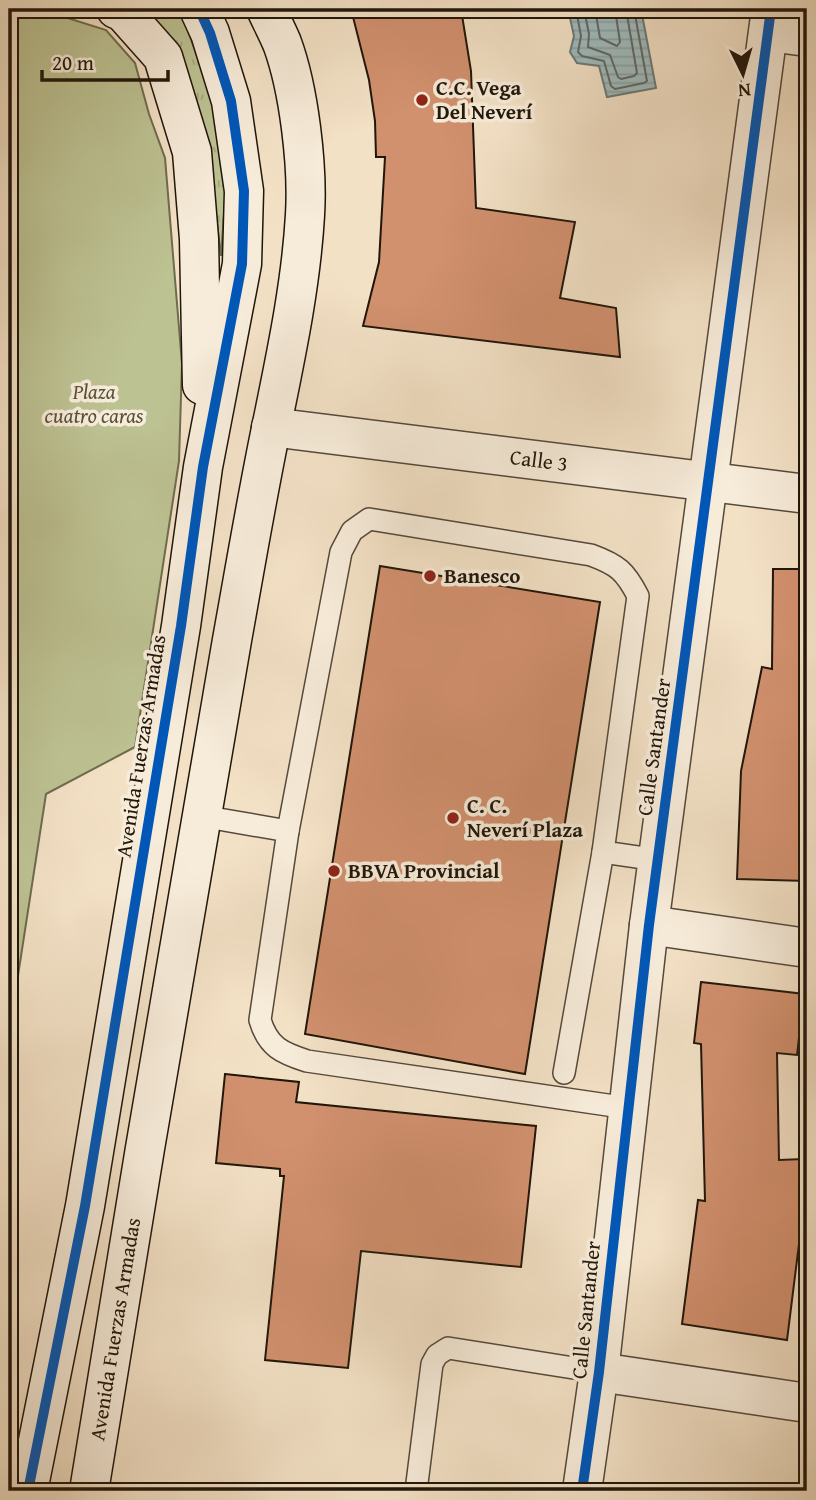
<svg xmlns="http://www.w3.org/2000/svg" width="816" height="1500" font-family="'Gentium Book Plus',serif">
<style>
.grass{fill:url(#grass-tufts);stroke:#6e6c4e;stroke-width:2}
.park{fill:#bdc293;stroke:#6e6c4e;stroke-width:2}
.water{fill:url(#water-rules);stroke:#6c7976;stroke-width:2}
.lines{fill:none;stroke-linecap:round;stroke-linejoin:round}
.shore{stroke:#606864;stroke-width:2}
.building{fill:#d1906e;stroke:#20160a;stroke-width:2}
.lane-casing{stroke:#554939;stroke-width:24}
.street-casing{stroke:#554939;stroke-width:41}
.secondary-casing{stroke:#20160a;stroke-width:41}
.lane{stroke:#f7ecda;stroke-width:21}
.street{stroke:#f7ecda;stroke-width:38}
.secondary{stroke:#f7ecda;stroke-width:38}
.cycleway-casing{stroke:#f7ecda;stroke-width:15}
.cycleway{stroke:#0057b8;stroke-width:10}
.poi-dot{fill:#8f2418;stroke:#f7ecda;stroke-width:2.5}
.labels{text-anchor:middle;stroke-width:7;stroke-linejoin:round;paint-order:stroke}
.poi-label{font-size:21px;font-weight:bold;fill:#20160a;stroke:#f7ecda;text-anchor:start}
.park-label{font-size:21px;font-style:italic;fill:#57523a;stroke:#f7ecda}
.street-label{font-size:21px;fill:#20160a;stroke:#f7ecda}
</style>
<defs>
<pattern id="grass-tufts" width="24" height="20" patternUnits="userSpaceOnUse" patternTransform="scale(1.75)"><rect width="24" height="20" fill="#bdc293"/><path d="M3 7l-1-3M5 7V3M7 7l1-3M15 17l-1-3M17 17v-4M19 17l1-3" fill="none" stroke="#a2a67d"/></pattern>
<pattern id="water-rules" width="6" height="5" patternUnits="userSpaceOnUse" patternTransform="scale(1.75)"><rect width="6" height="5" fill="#9fbbbe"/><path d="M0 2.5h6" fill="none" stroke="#89a0a2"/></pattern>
</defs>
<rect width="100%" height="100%" fill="#f3e1c6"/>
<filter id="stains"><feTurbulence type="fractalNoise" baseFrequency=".00286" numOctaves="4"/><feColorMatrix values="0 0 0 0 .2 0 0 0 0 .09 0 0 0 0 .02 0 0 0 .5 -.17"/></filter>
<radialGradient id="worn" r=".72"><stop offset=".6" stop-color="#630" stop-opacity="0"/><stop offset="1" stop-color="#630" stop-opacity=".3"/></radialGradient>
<polygon class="grass" points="142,9 180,9 215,106 226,186 221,256 216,215"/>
<polygon class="park" points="9,9 39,9 106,30 135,63 149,114 165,158 182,364 179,461 135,747 46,794 9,1034"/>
<polygon class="water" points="568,9 641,9 656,88 607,97 599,66 577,63 570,52 574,36"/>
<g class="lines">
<g class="shore">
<polyline points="576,9 581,36 578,52 582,56 604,61 611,86 615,89 644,83 647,81 634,9"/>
<polyline points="584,9 589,34 588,47 610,55 618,77 621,79 634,76 637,73 626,9"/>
<polyline points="595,9 600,38 617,46 620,42 615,9"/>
</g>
</g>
<g class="building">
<polygon points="351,9 461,9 471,71 476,208 575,222 560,298 616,308 620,357 363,326 379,262 385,157 376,157 375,121 369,80"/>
<polygon points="380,566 600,602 525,1074 305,1034"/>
<polygon points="773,569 807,569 807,881 737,879 741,771 762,667 772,669"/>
<polygon points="701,982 804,994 797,1055 777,1053 779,1160 804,1159 804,1204 787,1340 682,1324 698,1200 705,1201 701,1044 694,1043"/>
<polygon points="225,1074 299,1082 296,1102 536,1126 521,1267 361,1251 348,1368 265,1360 284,1176 280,1176 280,1169 216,1163"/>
</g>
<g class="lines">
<defs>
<g id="lane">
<polyline points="201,816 288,831"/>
<polyline points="564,1073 603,852"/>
<path d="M 628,1108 L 307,1061 C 282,1053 268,1047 260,1020 L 288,831 L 341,552 L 352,531 L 369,519 L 591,555 C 618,565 625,571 638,596 L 603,852 L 658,860"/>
<polyline points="416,1491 432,1364 437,1355 448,1348 599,1372"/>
</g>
<g id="street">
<polyline points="769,32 807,37"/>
<path id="s1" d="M 271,427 L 807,494"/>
<polyline points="649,925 807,948"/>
<polyline points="599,1372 807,1403"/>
<polyline points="582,1491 599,1372 649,925 771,9"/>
</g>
<g id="secondary">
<polyline points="116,9 123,12 163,57 192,152 199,239 202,385"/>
<polyline points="28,1491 85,1206 181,626 203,467 242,264 244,191 231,101 210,33 199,9"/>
<path id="s2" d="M 89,1491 C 134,1207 183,923 232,640 C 245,568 257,496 272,424 C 286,355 301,285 305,215 C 308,166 299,89 282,43 C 277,31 271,20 266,9"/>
</g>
</defs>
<use href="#lane" class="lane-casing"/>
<use href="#street" class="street-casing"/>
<use href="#secondary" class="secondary-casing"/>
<use href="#lane" class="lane"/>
<use href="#street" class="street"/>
<use href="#secondary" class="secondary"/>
<defs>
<g id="cycleway">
<polyline points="28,1491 85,1206 181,626 203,467 242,264 244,191 231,101 210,33 199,9"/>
<polyline points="582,1491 599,1372 649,925 771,9"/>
</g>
</defs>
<use href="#cycleway" class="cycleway-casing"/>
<use href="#cycleway" class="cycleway"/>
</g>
<g class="poi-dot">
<circle cx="422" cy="100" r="7"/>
<circle cx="430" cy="576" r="7"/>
<circle cx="453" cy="818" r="7"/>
<circle cx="334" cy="871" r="7"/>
</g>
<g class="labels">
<g class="poi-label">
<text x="436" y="95">C.C. Vega<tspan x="436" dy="24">Del Neverí</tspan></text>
<text x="444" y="583">Banesco</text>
<text x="467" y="813">C. C.<tspan x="467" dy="24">Neverí Plaza</tspan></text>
<text x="348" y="878">BBVA Provincial</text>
</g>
<g class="park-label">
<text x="94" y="399">Plaza<tspan x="94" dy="24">cuatro caras</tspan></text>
</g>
<g class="street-label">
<text dy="7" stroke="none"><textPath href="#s1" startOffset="270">Calle 3</textPath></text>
<text transform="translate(141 746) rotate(-81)" y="7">Avenida Fuerzas Armadas</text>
<text transform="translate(654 747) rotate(-82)" y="7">Calle Santander</text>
<text transform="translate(586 1310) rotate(-84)" y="7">Calle Santander</text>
<text dy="7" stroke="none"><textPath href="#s2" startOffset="164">Avenida Fuerzas Armadas</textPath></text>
</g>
</g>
<rect width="816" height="1500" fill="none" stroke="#f3e1c6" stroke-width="35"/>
<rect x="10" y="10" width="795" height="1479" fill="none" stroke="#20160a" stroke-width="3.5"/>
<rect x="18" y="18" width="781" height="1465" fill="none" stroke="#20160a" stroke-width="2"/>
<g transform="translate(743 74) rotate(175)" stroke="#f7ecda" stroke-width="5" paint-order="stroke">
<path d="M0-5L12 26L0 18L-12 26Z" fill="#20160a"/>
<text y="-10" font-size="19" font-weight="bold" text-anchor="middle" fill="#20160a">N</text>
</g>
<path d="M42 70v10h126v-10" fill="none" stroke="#20160a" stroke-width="3.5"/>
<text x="52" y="70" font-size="21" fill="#20160a" stroke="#f7ecda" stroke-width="5" paint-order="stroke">20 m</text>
<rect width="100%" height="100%" filter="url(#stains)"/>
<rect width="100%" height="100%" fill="url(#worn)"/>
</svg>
